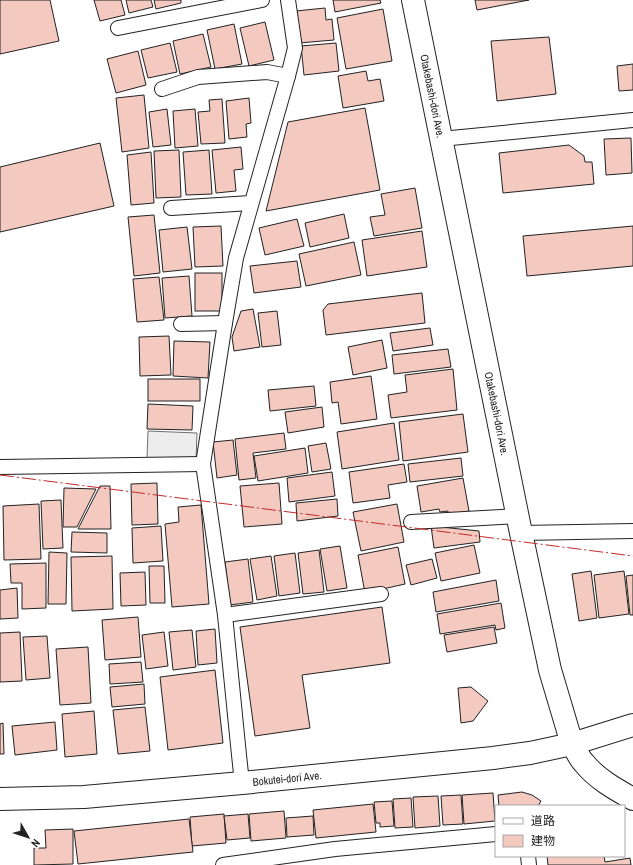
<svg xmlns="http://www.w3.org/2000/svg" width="633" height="865" font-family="'Archivo Narrow','Noto Sans JP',sans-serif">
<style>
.parking{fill:#ededed;stroke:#6f6f6f}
.building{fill:#f3c9c0;stroke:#222}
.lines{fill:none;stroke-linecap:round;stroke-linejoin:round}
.lane-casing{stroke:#222;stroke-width:16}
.secondary-casing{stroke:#222;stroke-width:24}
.primary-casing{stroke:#222;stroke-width:24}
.lane{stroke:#fff;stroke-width:14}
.secondary{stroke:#fff;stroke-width:22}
.primary{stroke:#fff;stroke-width:22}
.power{stroke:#c62828;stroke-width:1;stroke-dasharray:14 3 2 3;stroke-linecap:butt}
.labels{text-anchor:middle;stroke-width:3;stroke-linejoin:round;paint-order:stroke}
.street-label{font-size:11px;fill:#222;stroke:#fff}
</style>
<rect width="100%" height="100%" fill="#fff"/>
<polygon class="parking" points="148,431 197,433 196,460 147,458"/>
<g class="building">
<polygon points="0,0 50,0 59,41 0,54"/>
<polygon points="94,0 121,0 125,15 100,21"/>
<polygon points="126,0 151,0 153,7 129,13"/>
<polygon points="154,0 181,0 181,3 156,9"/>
<polygon points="333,0 380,0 381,3 335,12"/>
<polygon points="475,0 529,0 477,10"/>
<polygon points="325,8 326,20 332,19 334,40 299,43 296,11"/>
<polygon points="383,9 392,61 346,69 337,18"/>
<polygon points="265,22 274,60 249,66 240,28"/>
<polygon points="234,24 242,64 215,69 207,30"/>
<polygon points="203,34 211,67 180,74 173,41"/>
<polygon points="549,37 556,94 497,101 491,41"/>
<polygon points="170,43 177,72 148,78 141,50"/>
<polygon points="336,43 339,71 304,75 301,46"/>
<polygon points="138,51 146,85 116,93 107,59"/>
<polygon points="633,64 633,90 619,91 617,66"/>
<polygon points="366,71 368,81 380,79 384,101 343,108 338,76"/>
<polygon points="144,95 149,148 122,152 116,98"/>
<polygon points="249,98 251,123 246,124 247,137 229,139 226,101"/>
<polygon points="222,99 225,143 201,144 198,112 210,111 209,100"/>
<polygon points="365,108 380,190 266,211 288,122"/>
<polygon points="167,109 171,145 153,147 149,112"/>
<polygon points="195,109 198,146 175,148 173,111"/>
<polygon points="631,138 632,173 606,175 604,139"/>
<polygon points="100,143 114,206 0,232 0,167"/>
<polygon points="569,145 584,156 585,162 592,162 594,184 503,193 499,153"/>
<polygon points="241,147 243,169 234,170 236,191 216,193 212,150"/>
<polygon points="179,150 181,197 156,198 154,151"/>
<polygon points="209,150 212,194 186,195 183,152"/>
<polygon points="151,152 154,203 131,205 127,155"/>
<polygon points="415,188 422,228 374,236 370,217 385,215 381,194"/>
<polygon points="344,214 349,238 310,247 305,223"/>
<polygon points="154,215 160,273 134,276 128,217"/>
<polygon points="297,219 304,246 265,255 259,228"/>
<polygon points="221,226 223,266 195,267 193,227"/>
<polygon points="633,226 633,266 527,276 523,236"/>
<polygon points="187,227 192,269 163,272 159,230"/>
<polygon points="422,231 427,267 367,276 362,240"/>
<polygon points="354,242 361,275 306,286 299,254"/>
<polygon points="297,261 301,287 254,293 250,266"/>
<rect x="195" y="273" width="27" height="38"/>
<polygon points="189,276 192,316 165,318 162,278"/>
<polygon points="159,277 164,320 137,322 133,279"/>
<polygon points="422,293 425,323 326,335 323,310 328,304"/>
<polygon points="253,309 260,347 234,351 232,337 241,311"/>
<polygon points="277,311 281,345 262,347 258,313"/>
<polygon points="430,328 433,345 393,351 390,333"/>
<polygon points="169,336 171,375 140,376 139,337"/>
<polygon points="382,340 387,368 353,375 348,347"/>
<polygon points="174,341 210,342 208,378 173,376"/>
<polygon points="448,349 451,367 394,374 392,355"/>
<polygon points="453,369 457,410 391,418 388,395 407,392 405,375"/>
<polygon points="371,376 377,419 341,424 338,402 332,403 330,382"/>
<rect x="148" y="379" width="52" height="22"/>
<polygon points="314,386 316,406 270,411 268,390"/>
<polygon points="148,404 193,406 192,430 147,429"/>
<polygon points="322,407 324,427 288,433 285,412"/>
<polygon points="463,414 468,452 403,461 399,422"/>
<polygon points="394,423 399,460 342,469 337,432"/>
<polygon points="284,433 286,449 253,453 256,478 239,480 235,439"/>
<polygon points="233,440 237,475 217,478 213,442"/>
<polygon points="326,443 331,469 312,472 308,446"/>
<polygon points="305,448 308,473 258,481 254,456"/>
<polygon points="461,458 463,476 410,482 408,464"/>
<polygon points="404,464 407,482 388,485 390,498 353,503 349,472"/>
<polygon points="332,472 335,496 289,502 287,478"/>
<polygon points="463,478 469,511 448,515 448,511 440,512 439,509 421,512 417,486"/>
<polygon points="157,483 158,524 132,525 131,484"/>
<polygon points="279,483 282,524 244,527 240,486"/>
<polygon points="100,486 110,486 111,529 78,529"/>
<polygon points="64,488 96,489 77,527 63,527"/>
<polygon points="337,499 338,516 297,521 296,503"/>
<polygon points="61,500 63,548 43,549 41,501"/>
<polygon points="39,504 41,559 4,560 3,506"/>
<polygon points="397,504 404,542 361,551 353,512"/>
<polygon points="201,505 209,604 172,607 165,524 179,522 178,507"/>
<polygon points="161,526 163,561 133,563 132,528"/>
<polygon points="431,526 479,531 480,542 434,548"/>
<polygon points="72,532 107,533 107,553 71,552"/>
<polygon points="474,545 480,573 441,581 435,553"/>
<polygon points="340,546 347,588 327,591 320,549"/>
<polygon points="398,547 405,584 365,593 358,555"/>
<polygon points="319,550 324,592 303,594 298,553"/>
<polygon points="49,552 67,553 66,604 48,604"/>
<polygon points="295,553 300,593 279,596 274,556"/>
<polygon points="112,556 113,609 72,611 71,557"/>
<polygon points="271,556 277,596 257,600 250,559"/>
<polygon points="248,559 253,602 230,605 225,562"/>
<polygon points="432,559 437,578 411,585 406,565"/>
<polygon points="46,563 46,608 22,609 22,583 11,583 10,564"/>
<polygon points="149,566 164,566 165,603 150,603"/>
<polygon points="591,571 597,618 579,621 572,574"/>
<polygon points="624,571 629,614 599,618 594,575"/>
<polygon points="145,572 146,605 121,606 120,573"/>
<polygon points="633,575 633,615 630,615 626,576"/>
<polygon points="496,580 499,601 436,612 433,592"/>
<polygon points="17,588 18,618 0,619 0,590"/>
<polygon points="501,603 505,628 496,630 495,625 440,634 437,614"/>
<polygon points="382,607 390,663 302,675 310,728 255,736 240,627"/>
<polygon points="138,617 141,657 105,660 102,620"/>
<polygon points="494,627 497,643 447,652 444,635"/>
<polygon points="215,629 217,663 198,665 196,631"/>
<polygon points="192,630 196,667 173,670 169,632"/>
<polygon points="20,632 22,681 0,682 0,633"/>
<polygon points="164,632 168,666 146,669 142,635"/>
<polygon points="47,636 50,678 26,680 23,637"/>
<polygon points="88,647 91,703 60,705 56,649"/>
<polygon points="141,662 143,682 110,684 109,664"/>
<polygon points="215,670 223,743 168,750 160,677"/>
<polygon points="144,684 145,704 112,707 110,687"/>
<polygon points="471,687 488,701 473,721 461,723 458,688"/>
<polygon points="145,707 150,751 118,754 113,710"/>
<polygon points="94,711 97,754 65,757 62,714"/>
<polygon points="55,722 57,750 15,755 12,726"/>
<polygon points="3,723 4,754 0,754 0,724"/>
<polygon points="522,792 532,795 541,801 538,806 499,806 498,795"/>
<polygon points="493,793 495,821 464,824 462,795"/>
<polygon points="461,795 463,824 443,825 441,796"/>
<polygon points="438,796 440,826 415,828 413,797"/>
<polygon points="411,798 413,827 395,828 393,799"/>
<polygon points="392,801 394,826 380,827 380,823 376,823 374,802"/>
<polygon points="373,804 376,832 316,838 313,810"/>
<polygon points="284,811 286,838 251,841 249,814"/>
<polygon points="224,814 226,843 192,846 190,817"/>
<polygon points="248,814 250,838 227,840 224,816"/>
<polygon points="313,816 314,835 287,837 286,818"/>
<polygon points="189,819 193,852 78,864 74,831"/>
<polygon points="73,829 73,864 34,865 34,848 46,848 45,830"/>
<polygon points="547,856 604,856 605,862 630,858 631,865 548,865"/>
</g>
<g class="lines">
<defs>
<g id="lane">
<polyline points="118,28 262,0"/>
<polyline points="162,89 198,77 267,72 288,76"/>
<polyline points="441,139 633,120"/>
<polyline points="171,208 251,203"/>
<polyline points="181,324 225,323"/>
<polyline points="0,467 203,464"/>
<polyline points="411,522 517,516"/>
<polyline points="521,533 633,531"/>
<polyline points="225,615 381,594"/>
<polyline points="242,783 239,755 225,615 203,464 225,323 236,258 288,76 295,48 288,0"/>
<polyline points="528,856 529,865"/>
<polyline points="223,865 335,849 496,834"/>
</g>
<g id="secondary">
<path d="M 572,744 C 576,750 579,758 584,763 C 597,779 615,789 633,799"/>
<path id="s1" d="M 0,799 L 84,797 L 242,783 L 493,758 L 530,753 L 572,744 L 633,725"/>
</g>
<g id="primary">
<path id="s2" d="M 413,0 L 521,533 L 550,670 L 572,744"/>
</g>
</defs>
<use href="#lane" class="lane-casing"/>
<use href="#secondary" class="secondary-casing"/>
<use href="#primary" class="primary-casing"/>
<use href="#lane" class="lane"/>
<use href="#secondary" class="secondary"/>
<use href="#primary" class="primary"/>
<polyline class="power" points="0,475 633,556"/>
</g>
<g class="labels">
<g class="street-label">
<text dy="4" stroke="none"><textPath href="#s2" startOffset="98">Otakebashi-dori Ave.</textPath></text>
<text dy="4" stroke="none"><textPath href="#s2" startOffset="422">Otakebashi-dori Ave.</textPath></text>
<text dy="4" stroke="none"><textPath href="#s1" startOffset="288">Bokutei-dori Ave.</textPath></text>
</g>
</g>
<rect x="495" y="805" width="130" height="52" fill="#ffffff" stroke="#a7a7a7"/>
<rect x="503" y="818" width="20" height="6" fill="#ffffff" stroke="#a7a7a7"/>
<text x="531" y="825" font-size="12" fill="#222222">道路</text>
<rect x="503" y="835" width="20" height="12" fill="#f3c9c0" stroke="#a7a7a7"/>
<text x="531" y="845" font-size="12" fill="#222222">建物</text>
<g transform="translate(28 837) rotate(129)" stroke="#ffffff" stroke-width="3" paint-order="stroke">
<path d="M0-3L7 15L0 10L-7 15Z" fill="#222222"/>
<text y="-6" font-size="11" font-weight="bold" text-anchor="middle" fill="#222222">N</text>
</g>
</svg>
